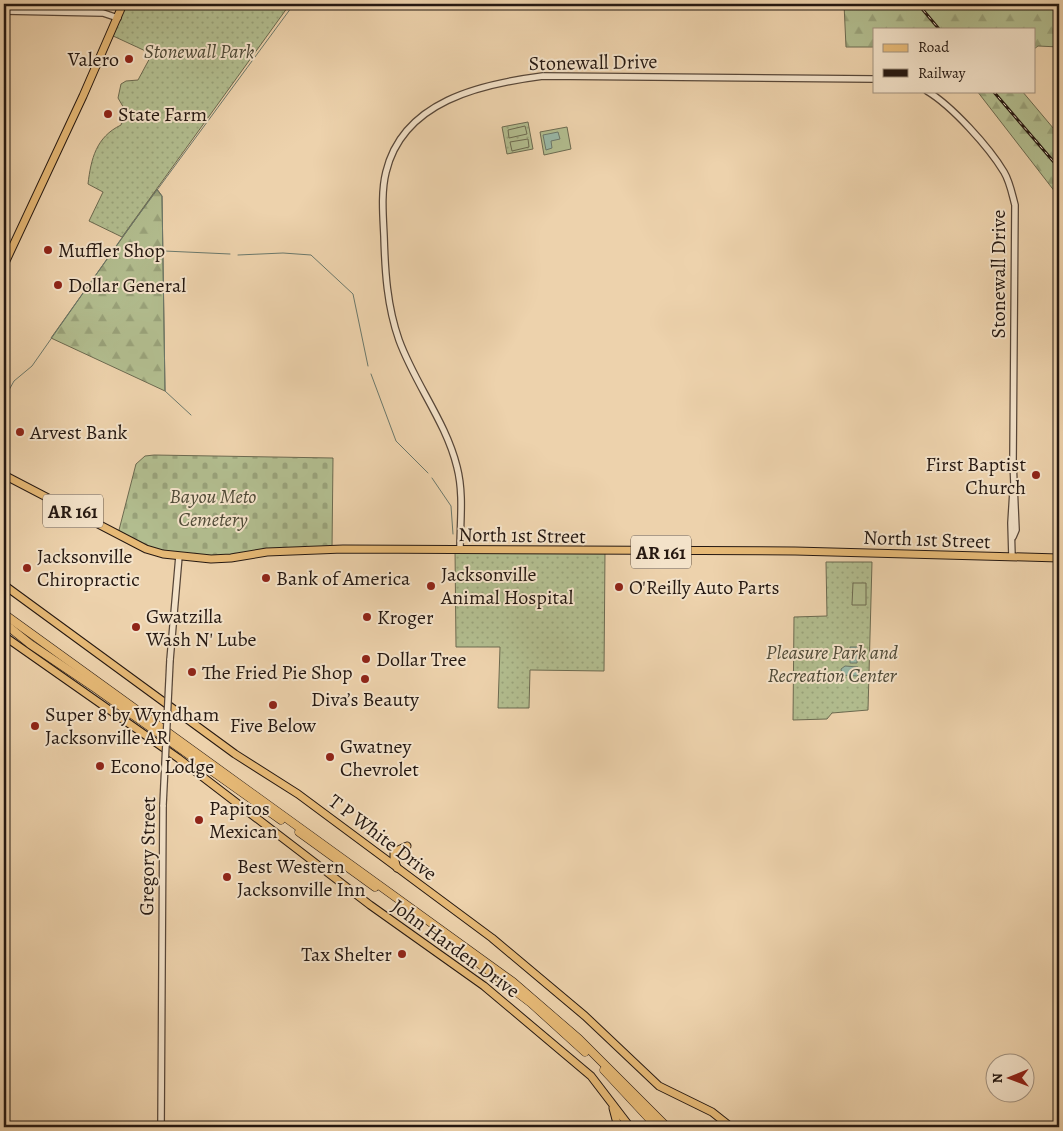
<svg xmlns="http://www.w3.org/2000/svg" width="1063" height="1131" font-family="Alegreya,serif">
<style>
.green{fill:url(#green-dots);stroke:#6c6a50}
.forest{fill:url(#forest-firs);stroke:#6c6a50}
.cemetery{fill:url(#cemetery-stones);stroke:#6c6a50}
.pitch{fill:#b2bd8f;stroke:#6c6a50}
.water{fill:#99b8a7;stroke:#6b786b}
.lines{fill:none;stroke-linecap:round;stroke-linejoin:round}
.stream{stroke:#6b786b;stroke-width:1}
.minor-casing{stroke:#574638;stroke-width:8}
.major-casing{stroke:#251811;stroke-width:9}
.highway-casing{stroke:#251811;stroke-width:9}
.minor{stroke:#f3e2c9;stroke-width:5.5}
.major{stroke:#e6b976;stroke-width:7}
.highway{stroke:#e6b976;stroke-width:8}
.rail-casing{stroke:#251811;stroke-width:3}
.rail{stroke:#f3e2c9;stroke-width:1;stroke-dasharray:4;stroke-linecap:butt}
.minor-bridge-casing{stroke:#574638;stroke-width:8;stroke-linecap:butt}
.minor-bridge{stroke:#f3e2c9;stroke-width:5.5}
.poi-dot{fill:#8f2418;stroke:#f3e2c9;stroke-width:2}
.labels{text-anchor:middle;stroke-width:4;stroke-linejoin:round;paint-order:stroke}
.shield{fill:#f3e2c9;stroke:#635548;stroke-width:1}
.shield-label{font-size:19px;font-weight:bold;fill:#251811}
.park-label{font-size:20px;font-style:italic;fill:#4f4a37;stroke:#f3e2c9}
.poi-label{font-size:20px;fill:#251811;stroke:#f3e2c9;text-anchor:start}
.street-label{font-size:20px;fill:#251811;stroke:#f3e2c9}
</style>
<defs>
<pattern id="green-dots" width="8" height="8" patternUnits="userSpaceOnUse" patternTransform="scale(1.25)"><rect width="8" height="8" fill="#b2bd8f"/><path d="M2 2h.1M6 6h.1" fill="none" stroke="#99a27a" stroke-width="1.8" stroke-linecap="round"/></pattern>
<pattern id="forest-firs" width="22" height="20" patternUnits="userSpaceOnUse" patternTransform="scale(1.25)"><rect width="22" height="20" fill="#b2bd8f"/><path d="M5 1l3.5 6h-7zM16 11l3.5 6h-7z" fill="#99a27a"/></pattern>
<pattern id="cemetery-stones" width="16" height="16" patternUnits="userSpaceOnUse" patternTransform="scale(1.25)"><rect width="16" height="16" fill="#b2bd8f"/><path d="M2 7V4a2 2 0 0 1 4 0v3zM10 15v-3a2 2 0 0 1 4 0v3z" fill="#99a27a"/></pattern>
</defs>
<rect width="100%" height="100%" fill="#edd2ac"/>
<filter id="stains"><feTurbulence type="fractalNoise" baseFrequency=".004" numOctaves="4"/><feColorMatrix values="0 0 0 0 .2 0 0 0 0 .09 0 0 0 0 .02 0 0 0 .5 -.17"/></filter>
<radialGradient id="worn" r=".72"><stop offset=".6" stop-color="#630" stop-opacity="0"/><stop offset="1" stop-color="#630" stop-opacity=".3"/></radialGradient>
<g class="green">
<path d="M 123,4 L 290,4 L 122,237 L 89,221 L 103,192 L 88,184 C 91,159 96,137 121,125 L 125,110 L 118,98 L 121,84 L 126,81 L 138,80 L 152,54 L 111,35 Z"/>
<polygon points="528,122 533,149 507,154 502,127"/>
<polygon points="455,550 605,552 604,671 530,670 529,708 498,708 500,647 456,647"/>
<polygon points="826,562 872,562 868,710 832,713 827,719 793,720 794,617 827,616"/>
</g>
<g class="forest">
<polygon points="844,4 1059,4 1059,47 1038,46 1034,49 1034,29 874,29 874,47 846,47"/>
<polygon points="977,91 1022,91 1059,135 1059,197"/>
<polygon points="157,189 162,196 165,391 51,338"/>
</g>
<polygon class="cemetery" points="154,455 333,458 332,550 231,558 163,554 118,534 136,464 145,456"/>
<g class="pitch">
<polygon points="525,126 527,134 509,138 508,130"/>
<polygon points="567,127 571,149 544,155 540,132"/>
<polygon points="528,139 529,147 512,151 510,142"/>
<polygon points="853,583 866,583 866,605 852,605"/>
</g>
<g class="water">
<polygon points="558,132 560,139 551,141 552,148 546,150 543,135"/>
<polygon points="850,647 858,647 857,663 850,663"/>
<polygon points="845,666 858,667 859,674 857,676 842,675 841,669"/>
</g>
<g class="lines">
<g class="stream">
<polyline points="157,190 162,196 165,391 191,415"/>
<polyline points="164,251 230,254"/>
<polyline points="238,255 283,253 311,255 353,294 368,366"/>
<polyline points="371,374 396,441 428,473"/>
<polyline points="4,399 14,381 32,366 121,239 294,4"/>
<polyline points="432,478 451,506 453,534"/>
</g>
<defs>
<g id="minor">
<polyline points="4,11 103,13 118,18"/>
<path d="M 927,91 C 952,106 989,147 1004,172 C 1010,182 1012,194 1015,205 L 1013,461 L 1016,530 L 1013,537"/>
<path d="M 460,550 C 460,523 464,494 457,467 C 446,422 415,384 399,340 C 387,306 385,271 384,236 C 383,215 381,192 386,172 C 403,101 481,84 543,76 L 874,79"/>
<polyline points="1012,557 1011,523 1013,491"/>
<polyline points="170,660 179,556"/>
<polyline points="161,1127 163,805"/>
</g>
<g id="major">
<polyline points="4,265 83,96 123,4"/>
<polyline points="4,475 146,549 163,554 211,559 231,558 267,552 343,549 795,551 1059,558"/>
<polyline points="4,585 235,754 298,794 492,938 585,1016 659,1086 712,1112 731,1127"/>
<polyline points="4,636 178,758 370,905 484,986 591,1076 630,1127"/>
<polyline points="397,868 394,858 394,852 407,846"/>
<polyline points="613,1108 618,1127"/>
</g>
<g id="highway">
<polyline points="4,614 513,982 579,1039 667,1127"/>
<polyline points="4,623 30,644 98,690 281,820"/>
<polyline points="299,832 375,887"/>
<polyline points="455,945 531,1003 585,1052"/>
<polyline points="604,1070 657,1127"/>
</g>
</defs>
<use href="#minor" class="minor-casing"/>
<use href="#major" class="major-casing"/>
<use href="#highway" class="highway-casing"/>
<use href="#minor" class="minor"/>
<use href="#major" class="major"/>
<use href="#highway" class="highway"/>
<defs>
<g id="rail">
<polyline points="918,4 939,29"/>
<polyline points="993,91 1059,168"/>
</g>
</defs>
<use href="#rail" class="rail-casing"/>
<use href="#rail" class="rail"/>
<defs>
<polyline id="minor-bridge" points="163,805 170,660"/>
</defs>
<use href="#minor-bridge" class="minor-bridge-casing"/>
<use href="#minor-bridge" class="minor-bridge"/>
</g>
<g class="poi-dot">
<circle cx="129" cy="59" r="5"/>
<circle cx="108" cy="114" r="5"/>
<circle cx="48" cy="250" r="5"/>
<circle cx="58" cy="285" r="5"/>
<circle cx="20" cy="432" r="5"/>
<circle cx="1036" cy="475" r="5"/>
<circle cx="27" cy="568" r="5"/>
<circle cx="266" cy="578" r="5"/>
<circle cx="431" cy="586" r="5"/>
<circle cx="619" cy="587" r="5"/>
<circle cx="367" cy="617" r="5"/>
<circle cx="136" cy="627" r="5"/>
<circle cx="366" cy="659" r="5"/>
<circle cx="192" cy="672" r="5"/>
<circle cx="365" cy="679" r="5"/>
<circle cx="273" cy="705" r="5"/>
<circle cx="35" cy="726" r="5"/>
<circle cx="330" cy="757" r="5"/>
<circle cx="100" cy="766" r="5"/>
<circle cx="199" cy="820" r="5"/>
<circle cx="227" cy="877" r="5"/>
<circle cx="402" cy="954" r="5"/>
</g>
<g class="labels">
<g class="shield">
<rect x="43" y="494.5" width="60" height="33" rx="4"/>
<rect x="631" y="535.5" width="60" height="33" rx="4"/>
</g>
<g class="shield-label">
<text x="73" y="518">AR 161</text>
<text x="661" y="559">AR 161</text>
</g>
<g class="park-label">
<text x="199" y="58">Stonewall Park</text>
<text x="213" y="503">Bayou Meto<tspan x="213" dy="23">Cemetery</tspan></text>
<text x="832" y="659">Pleasure Park and<tspan x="832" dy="23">Recreation Center</tspan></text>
</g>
<g class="poi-label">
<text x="119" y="66" text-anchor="end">Valero</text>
<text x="118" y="121">State Farm</text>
<text x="58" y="257">Muffler Shop</text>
<text x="68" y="292">Dollar General</text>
<text x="30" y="439">Arvest Bank</text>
<text x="1026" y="471" text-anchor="end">First Baptist<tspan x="1026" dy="23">Church</tspan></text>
<text x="37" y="563">Jacksonville<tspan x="37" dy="23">Chiropractic</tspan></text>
<text x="441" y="581">Jacksonville<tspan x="441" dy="23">Animal Hospital</tspan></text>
<text x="276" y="585">Bank of America</text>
<text x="629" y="594">O'Reilly Auto Parts</text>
<text x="146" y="623">Gwatzilla<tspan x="146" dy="23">Wash N' Lube</tspan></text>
<text x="377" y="624">Kroger</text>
<text x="376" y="666">Dollar Tree</text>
<text x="202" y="679">The Fried Pie Shop</text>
<text x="365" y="706" text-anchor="middle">Diva’s Beauty</text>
<text x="45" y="721">Super 8 by Wyndham<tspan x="45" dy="23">Jacksonville AR</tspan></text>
<text x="273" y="732" text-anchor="middle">Five Below</text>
<text x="340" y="753">Gwatney<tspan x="340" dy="23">Chevrolet</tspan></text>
<text x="110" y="773">Econo Lodge</text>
<text x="209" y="815">Papitos<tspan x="209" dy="23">Mexican</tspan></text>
<text x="237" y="873">Best Western<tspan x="237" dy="23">Jacksonville Inn</tspan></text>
<text x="392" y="961" text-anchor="end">Tax Shelter</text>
</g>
<g class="street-label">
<text transform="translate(593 62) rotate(-1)" y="7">Stonewall Drive</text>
<text transform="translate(998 274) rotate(-90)" y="7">Stonewall Drive</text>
<text transform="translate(522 535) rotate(1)" y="7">North 1st Street</text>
<text transform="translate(927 539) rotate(2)" y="7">North 1st Street</text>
<text transform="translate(383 837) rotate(37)" y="7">T P White Drive</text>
<text transform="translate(147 856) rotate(-89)" y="7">Gregory Street</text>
<text transform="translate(456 948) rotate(36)" y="7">John Harden Drive</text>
</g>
</g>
<rect width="1063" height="1131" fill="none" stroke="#edd2ac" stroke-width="20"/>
<rect x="5" y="5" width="1053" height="1121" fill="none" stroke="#251811" stroke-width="2.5"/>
<rect x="10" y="10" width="1043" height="1111" fill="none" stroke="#251811"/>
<rect x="873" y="28" width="162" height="65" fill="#f3e2c9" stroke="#a1917f"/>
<rect x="883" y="44" width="25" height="8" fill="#e6b976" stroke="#a1917f"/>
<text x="918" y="52" font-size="15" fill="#251811">Road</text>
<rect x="883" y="69" width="25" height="8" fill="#251811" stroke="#a1917f"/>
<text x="918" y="78" font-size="15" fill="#251811">Railway</text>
<g transform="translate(1010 1078) rotate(269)"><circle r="24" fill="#f3e2c9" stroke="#a1917f"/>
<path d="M0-4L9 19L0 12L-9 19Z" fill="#8f2418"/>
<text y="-8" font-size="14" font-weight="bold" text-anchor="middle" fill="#251811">N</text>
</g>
<rect width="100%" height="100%" filter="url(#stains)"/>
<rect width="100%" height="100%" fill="url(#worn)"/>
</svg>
